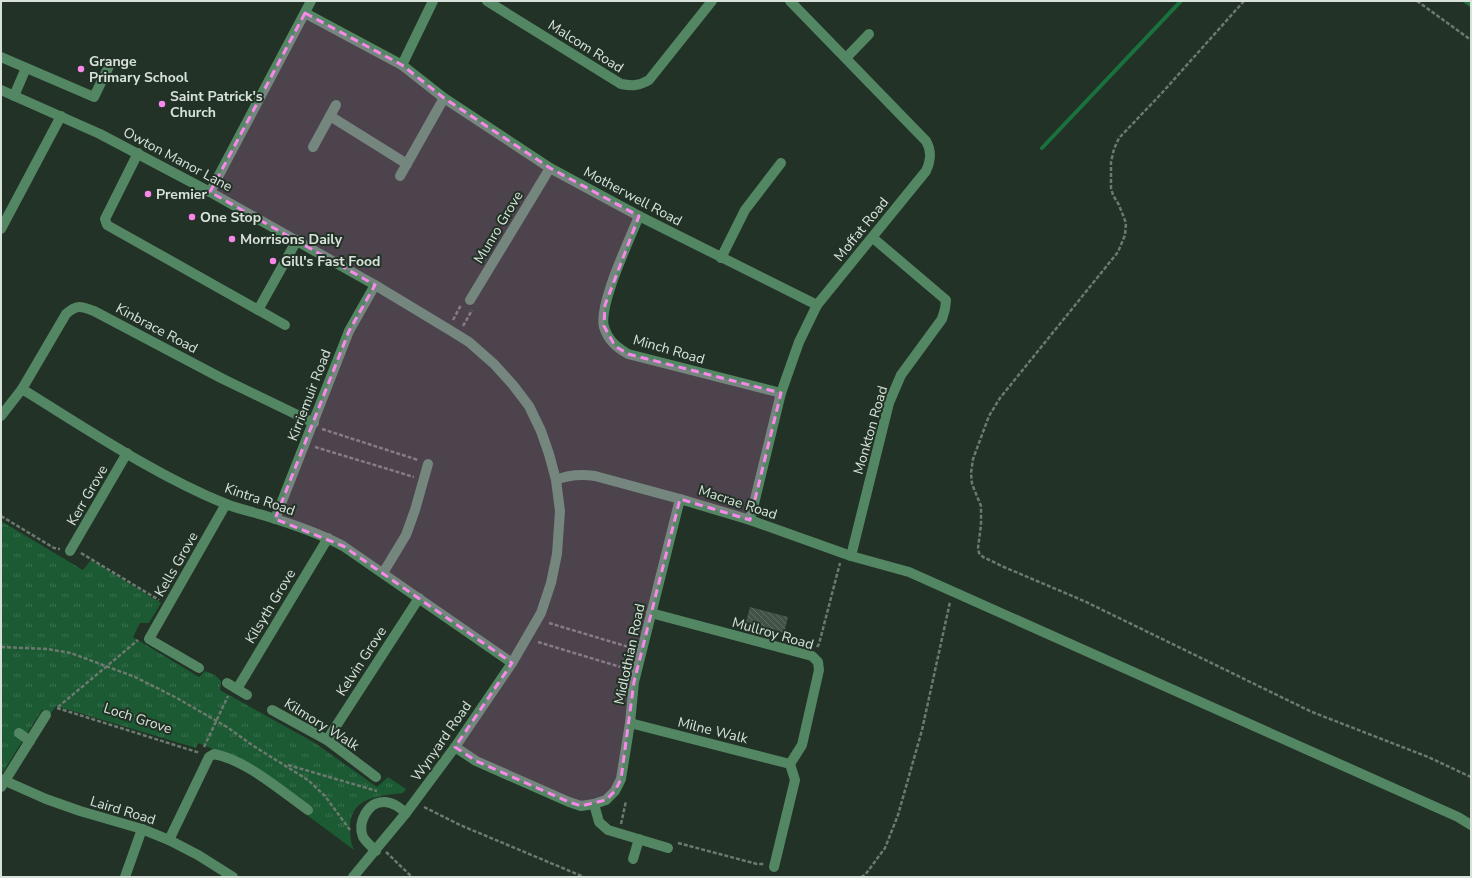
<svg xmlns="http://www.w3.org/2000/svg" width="1472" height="878" font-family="'Nunito Sans',sans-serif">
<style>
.grass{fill:url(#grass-tufts)}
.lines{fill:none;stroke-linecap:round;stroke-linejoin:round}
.stream{stroke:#19713d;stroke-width:4}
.building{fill:url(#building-back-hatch)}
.path{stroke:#6c796f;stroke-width:2.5;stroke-dasharray:4 2;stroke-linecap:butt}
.minor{stroke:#538662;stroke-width:10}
.marked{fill:#f888e9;fill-opacity:0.2;stroke:#f888e9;stroke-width:3;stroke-dasharray:8 5;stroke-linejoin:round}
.poi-dot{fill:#f888e9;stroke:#223226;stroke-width:1.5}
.labels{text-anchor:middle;stroke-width:4;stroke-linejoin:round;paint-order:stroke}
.street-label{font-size:14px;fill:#d8e2db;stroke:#223226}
.poi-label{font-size:14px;font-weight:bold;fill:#d8e2db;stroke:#223226;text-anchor:start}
</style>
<defs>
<pattern id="grass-tufts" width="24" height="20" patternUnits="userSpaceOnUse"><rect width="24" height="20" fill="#1b5a33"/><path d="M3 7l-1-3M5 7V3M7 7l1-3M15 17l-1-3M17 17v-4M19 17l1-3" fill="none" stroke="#3b7150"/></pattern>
<pattern id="building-back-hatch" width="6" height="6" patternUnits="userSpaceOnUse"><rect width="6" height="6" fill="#425346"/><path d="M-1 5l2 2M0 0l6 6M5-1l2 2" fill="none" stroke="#5d6b60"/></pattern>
</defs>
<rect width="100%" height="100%" fill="#223226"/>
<path class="grass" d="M 1,521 L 83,570 L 91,560 L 161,603 L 149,623 L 140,623 L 133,637 L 199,677 L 205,671 L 215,675 L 221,681 L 220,690 L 315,743 L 377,787 L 388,777 L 406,789 L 403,793 C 381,796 352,796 350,825 C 350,835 350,841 354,850 L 307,815 L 313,808 L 255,766 L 198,743 L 196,748 L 56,706 L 51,713 L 42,710 L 3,772 L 1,771 Z"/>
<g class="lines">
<g class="stream">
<polyline points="1465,1 1471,5"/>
<polyline points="1042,148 1181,1"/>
</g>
</g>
<polygon class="building" points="750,607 788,617 784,633 746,622"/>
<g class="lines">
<g class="path">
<polyline points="1244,1 1161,94 1119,138 1114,149 1111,162 1111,188 1113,195 1119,205 1126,223 1125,235 1118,252 1000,398 989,416 973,459 971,473 972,484 981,506 981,525 978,548 979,553 983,557 1004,567 1084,601 1312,712 1428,757 1471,777"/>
<polyline points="1417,1 1471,40"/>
<polyline points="453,320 461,305"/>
<polyline points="463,326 472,310"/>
<polyline points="322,429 418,460"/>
<polyline points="315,447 414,477"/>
<polyline points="1,516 54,548 60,549"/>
<polyline points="81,553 159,600"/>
<polyline points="549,623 632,648"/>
<polyline points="538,642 627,669"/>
<polyline points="1,647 47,649 71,653 135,677 175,697 227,727 252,745 308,780 325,796 350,830"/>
<polyline points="817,647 819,644 840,563"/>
<polyline points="58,707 138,640"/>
<polyline points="57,708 200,753"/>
<polyline points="204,747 228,696"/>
<polyline points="288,765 377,791"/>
<polyline points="424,807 460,825 584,877"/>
<polyline points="621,824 626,801"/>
<polyline points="678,843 757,864 764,864"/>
<polyline points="386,852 412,877"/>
<polyline points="861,877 865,875 885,848 898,815 922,730 950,602"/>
</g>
<g class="minor">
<path d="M 487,1 L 621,84 C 632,86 639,86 649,80 L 712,1"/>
<polyline points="305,13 402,65 444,98 550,168 639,216 817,305"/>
<polyline points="1,57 94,97 110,64"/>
<polyline points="846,58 869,34"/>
<polyline points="402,65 433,1"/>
<polyline points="1,90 100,134 210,192 375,285 448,329 469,342 494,364 513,385 529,406 541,431 549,454 556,480 560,511 557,554 551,583 541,613 512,663 455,747 406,813 353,877"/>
<polyline points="14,96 26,68"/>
<polyline points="330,116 407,164"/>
<polyline points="313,147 336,105"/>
<polyline points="138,153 105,219 107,225 285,325"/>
<polyline points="400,176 444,98"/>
<polyline points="210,192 311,1"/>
<path d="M 639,216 C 630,239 598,305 604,327 C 608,340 616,347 628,354 L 781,393"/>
<polyline points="1,229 61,116"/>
<polyline points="721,258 745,210 781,163"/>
<polyline points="470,300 550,168"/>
<polyline points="258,310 297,240"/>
<path d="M 22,389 C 87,429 155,475 226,504 C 239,509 253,512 266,516 C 292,524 319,533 343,546 L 512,663"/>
<path d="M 1,416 L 22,389 L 66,314 C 77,304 81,306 94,311 L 221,378 L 314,423"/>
<path d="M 556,480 C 568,475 582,474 595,476 L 680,499 L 750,520 L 851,556 L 909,572 L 1458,817 L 1471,825"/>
<polyline points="275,519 349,331 375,285"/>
<path d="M 750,520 L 781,393 L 799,342 L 817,305 L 926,171 C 931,160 932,151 926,141 L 790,1"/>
<polyline points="70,551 127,453"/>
<polyline points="851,556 889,403 901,375 942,319 945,309 946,300 873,238"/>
<polyline points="383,573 406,535 415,510 428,464"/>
<polyline points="651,613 812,656 818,662 819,670 802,745 790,764 795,780 774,867"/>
<polyline points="199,668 149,639 226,504"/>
<polyline points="227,683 237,689 328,538"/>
<polyline points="237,689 247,695"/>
<polyline points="272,710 327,740 376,777"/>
<polyline points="630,723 790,764"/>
<polyline points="19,733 30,741"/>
<polyline points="327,740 419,598"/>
<polyline points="455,747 476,761 569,802 581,806 594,804 606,800 615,791 621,779 630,723 634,682 680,499"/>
<polyline points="1,779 46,799 80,811 142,829 169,840 198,855 233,877"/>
<polyline points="1,787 46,715"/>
<polyline points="594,804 599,822 608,830 668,848"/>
<path d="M 169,840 L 209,757 L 214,754 C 246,760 281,791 308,810"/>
<path d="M 376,851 C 372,847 366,842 363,837 C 357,822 368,802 384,802 C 393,802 400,808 406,813"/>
<polyline points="633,859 639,839"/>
<polyline points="125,877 142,829"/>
</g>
</g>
<path class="marked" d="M 305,13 L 402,65 L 444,98 L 550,168 L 639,216 L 605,305 L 604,326 L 615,346 L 628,354 L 781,393 L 750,520 L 680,499 L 634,682 L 621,779 L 615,791 L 606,800 L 581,806 L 569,802 L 476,761 L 455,747 L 512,663 L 343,546 L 275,519 L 349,331 L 375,285 L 210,192 Z"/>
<g class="poi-dot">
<circle cx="81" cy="69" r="4"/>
<circle cx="162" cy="104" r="4"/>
<circle cx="148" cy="194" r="4"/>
<circle cx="192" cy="217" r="4"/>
<circle cx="232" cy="239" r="4"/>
<circle cx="273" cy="261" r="4"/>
</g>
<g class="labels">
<g class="street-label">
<text transform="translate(586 46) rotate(32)" y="5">Malcom Road</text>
<text transform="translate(178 159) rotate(28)" y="5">Owton Manor Lane</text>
<text transform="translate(633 196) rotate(28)" y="5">Motherwell Road</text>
<text transform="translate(498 227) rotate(-59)" y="5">Munro Grove</text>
<text transform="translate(861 229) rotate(-51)" y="5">Moffat Road</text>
<text transform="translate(157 328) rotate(28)" y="5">Kinbrace Road</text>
<text transform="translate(669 349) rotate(16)" y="5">Minch Road</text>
<text transform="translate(309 395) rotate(-69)" y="5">Kirriemuir Road</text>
<text transform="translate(870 430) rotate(-74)" y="5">Monkton Road</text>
<text transform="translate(87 495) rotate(-60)" y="5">Kerr Grove</text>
<text transform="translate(260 499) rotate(19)" y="5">Kintra Road</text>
<text transform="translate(738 502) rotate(18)" y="5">Macrae Road</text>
<text transform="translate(176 564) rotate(-60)" y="5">Kells Grove</text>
<text transform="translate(270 606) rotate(-59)" y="5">Kilsyth Grove</text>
<text transform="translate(773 633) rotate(16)" y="5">Mullroy Road</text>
<text transform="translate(629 654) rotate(-78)" y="5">Midlothian Road</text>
<text transform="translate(361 661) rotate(-57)" y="5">Kelvin Grove</text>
<text transform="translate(138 718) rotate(18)" y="5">Loch Grove</text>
<text transform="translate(322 724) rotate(32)" y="5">Kilmory Walk</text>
<text transform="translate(713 730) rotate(14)" y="5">Milne Walk</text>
<text transform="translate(441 741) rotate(-55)" y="5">Wynyard Road</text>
<text transform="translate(123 810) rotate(17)" y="5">Laird Road</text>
</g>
<g class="poi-label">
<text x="89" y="66">Grange<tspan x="89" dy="16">Primary School</tspan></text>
<text x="170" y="101">Saint Patrick's<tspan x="170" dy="16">Church</tspan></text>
<text x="156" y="199">Premier</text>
<text x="200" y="222">One Stop</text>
<text x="240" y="244">Morrisons Daily</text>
<text x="281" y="266">Gill's Fast Food</text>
</g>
</g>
<rect width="1472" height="878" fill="none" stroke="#d8e2db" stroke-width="4"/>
</svg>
